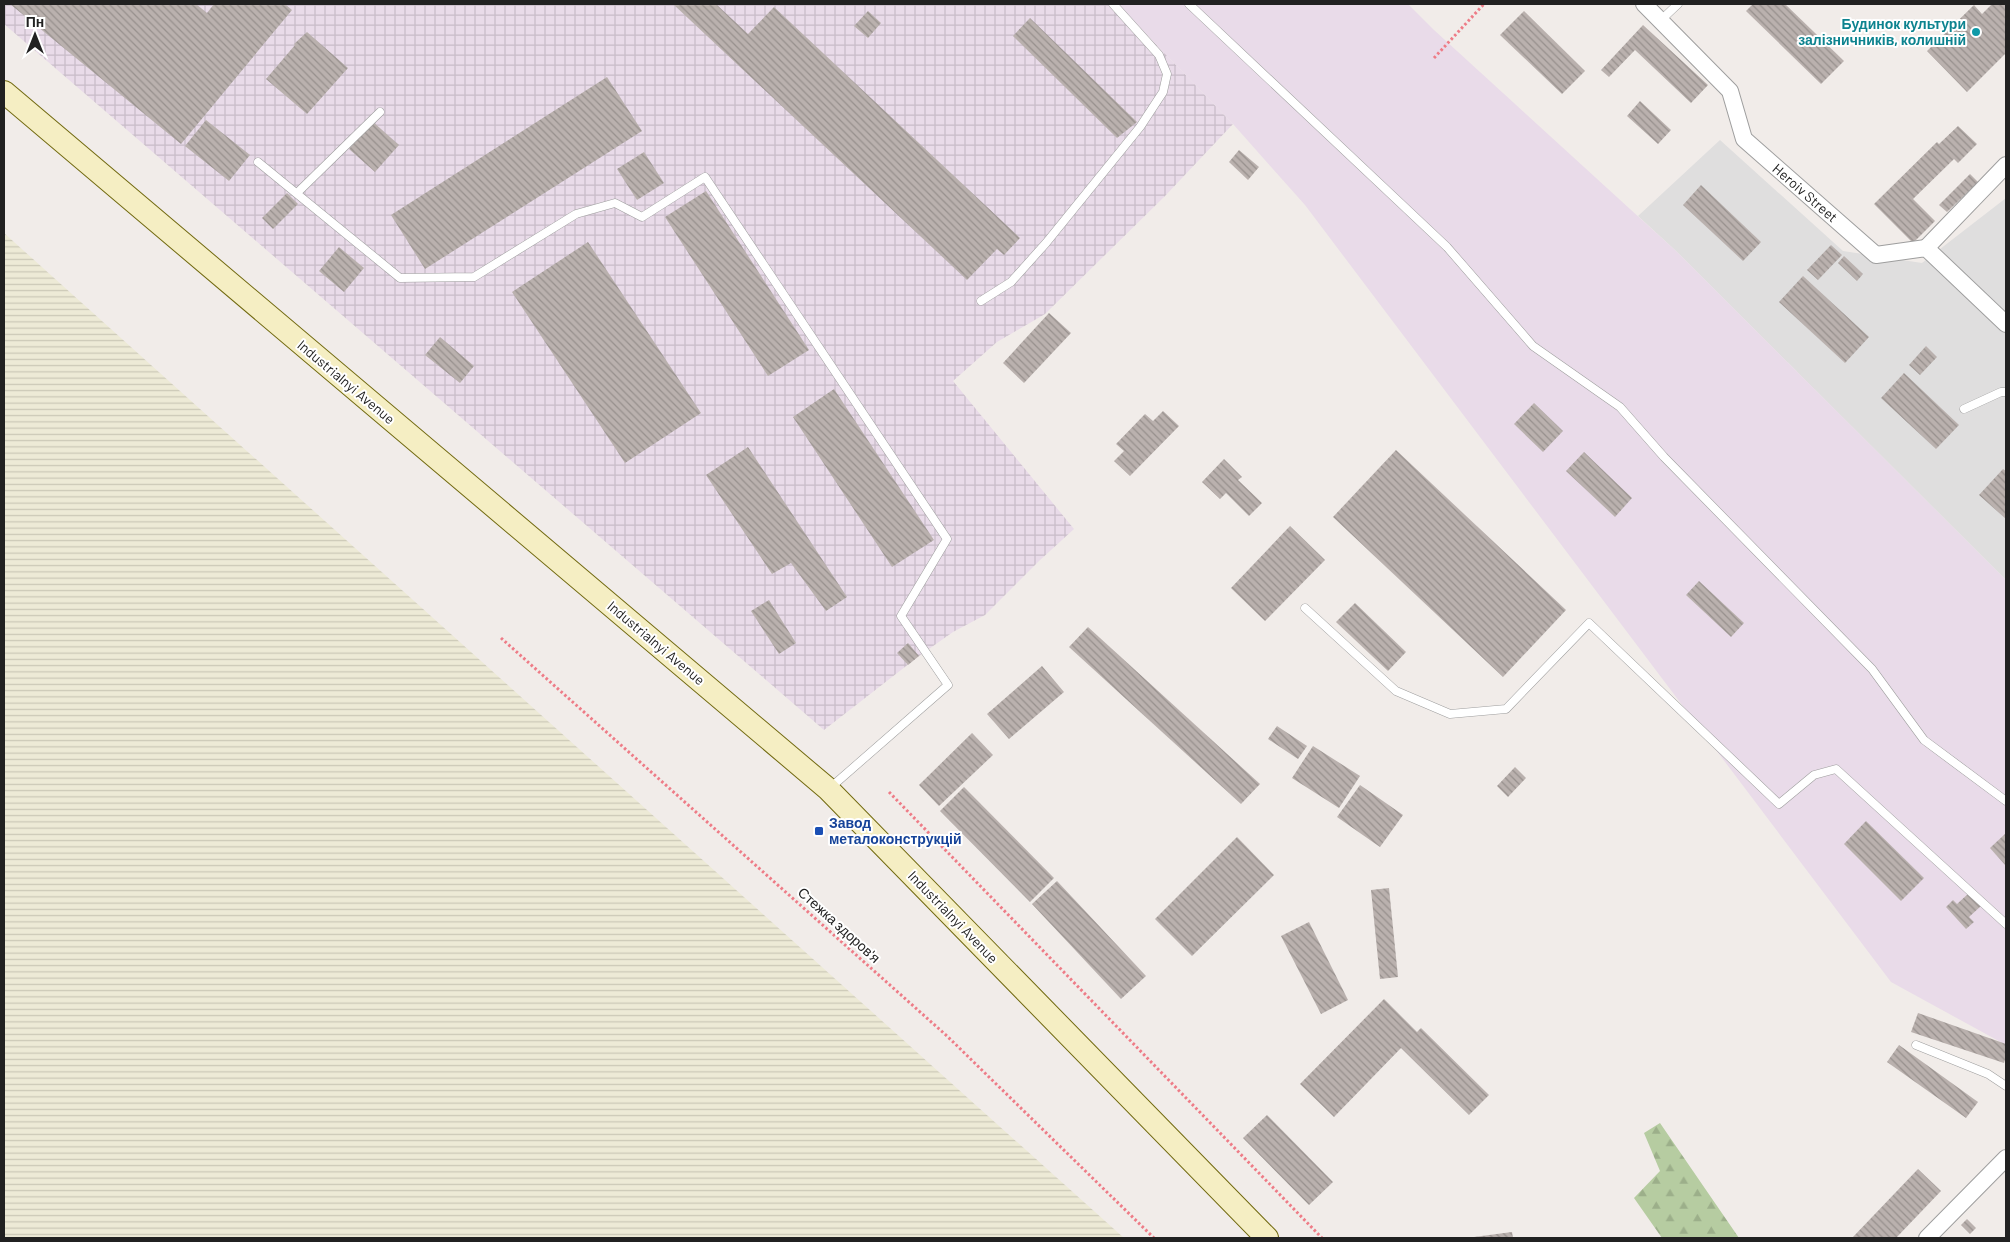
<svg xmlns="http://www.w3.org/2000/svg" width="2010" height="1242" font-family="Barlow,sans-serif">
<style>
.residential{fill:#dfdede}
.industrial{fill:url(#industrial-grid)}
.railway{fill:#e9dbe9}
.farmland{fill:url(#farmland-rules)}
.forest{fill:url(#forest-firs)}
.building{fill:url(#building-back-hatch)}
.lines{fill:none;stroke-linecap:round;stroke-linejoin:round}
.lane-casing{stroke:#9e9e9e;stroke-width:9}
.street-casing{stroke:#9e9e9e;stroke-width:18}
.secondary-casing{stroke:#71690f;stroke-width:24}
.path{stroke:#ee7c87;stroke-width:3;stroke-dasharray:2.5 2.5;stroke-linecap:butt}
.lane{stroke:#fff;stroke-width:8}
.street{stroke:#fff;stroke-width:16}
.secondary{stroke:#f5eec3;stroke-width:22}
.culture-dot{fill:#0f9aa8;stroke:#fff;stroke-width:2}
.transit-dot{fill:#1a4fb4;stroke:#fff;stroke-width:2}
.labels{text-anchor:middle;stroke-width:4;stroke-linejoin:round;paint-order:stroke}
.culture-label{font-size:14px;font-weight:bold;fill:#0d838f;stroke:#fff;text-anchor:end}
.street-label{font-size:14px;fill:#212121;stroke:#fff}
.transit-label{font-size:14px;font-weight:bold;fill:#164399;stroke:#fff;text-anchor:start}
</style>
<defs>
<pattern id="industrial-grid" width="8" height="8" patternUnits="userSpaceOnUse" patternTransform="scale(1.25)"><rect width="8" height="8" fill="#e9dbe9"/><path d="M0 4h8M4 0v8" fill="none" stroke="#c8bcc8"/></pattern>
<pattern id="farmland-rules" width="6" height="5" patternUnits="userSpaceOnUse" patternTransform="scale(1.25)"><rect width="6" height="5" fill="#edead6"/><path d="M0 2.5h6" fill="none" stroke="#cbc8b7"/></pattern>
<pattern id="forest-firs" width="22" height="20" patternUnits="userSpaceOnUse" patternTransform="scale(1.25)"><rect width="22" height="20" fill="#b6cca1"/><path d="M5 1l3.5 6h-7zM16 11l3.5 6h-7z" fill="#9caf8a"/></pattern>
<pattern id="building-back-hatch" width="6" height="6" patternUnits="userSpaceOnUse" patternTransform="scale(1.25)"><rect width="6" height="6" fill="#bab1ae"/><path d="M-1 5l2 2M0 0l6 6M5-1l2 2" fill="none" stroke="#97908d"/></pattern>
</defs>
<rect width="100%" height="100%" fill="#f1ece9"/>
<polygon class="residential" points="1720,140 1843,251 1922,263 2006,198 2006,580 1676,251 1638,216"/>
<polygon class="industrial" points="4,4 1117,4 1233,124 1165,196 1045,314 997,342 953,381 1074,529 1039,561 985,615 953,632 919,656 824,730 4,24"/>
<polygon class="railway" points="1117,4 1408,4 1434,30 1676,251 2006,580 2006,1045 1891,982 1305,205 1233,124"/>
<polygon class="farmland" points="4,233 1124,1238 4,1238"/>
<polygon class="forest" points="1660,1123 1739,1238 1662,1238 1634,1198 1660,1171 1644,1133"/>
<g class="building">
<polygon points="10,4 196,4 207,13 214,4 285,4 292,10 181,144"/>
<polygon points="673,4 716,4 748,34 774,7 1020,238 1004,255 997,249 967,280"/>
<polygon points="1753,4 1785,4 1844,61 1821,84 1746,11"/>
<polygon points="1992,4 2006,4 2006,53 1967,92 1927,51 1974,5 1982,14"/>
<polygon points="868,11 881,23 868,38 854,26"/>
<polygon points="1524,11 1585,71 1562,94 1500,35"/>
<polygon points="1030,18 1137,122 1117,138 1013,36"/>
<polygon points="1643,25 1708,85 1691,103 1635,50 1609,77 1601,70"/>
<polygon points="307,32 348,68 307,114 266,79 295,45 294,44"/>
<polygon points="607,77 642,131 425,269 391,215"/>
<polygon points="1640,101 1671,130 1658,144 1627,116"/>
<polygon points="206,120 250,155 229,181 185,146"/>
<polygon points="372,121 399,145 375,172 349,149"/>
<polygon points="1958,126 1977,144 1958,163 1954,159 1913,199 1935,221 1913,243 1874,204 1937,142 1939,144"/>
<polygon points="1239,150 1259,167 1248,180 1229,162"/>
<polygon points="644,152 664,183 637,200 617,169"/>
<polygon points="1970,174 1978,182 1947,212 1939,205"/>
<polygon points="1701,185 1761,242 1743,261 1683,205"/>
<polygon points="706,191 809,350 768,376 665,217"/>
<polygon points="287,193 298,204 273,229 262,218"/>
<polygon points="588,242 701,413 625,463 512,292"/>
<polygon points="1831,245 1842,255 1818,280 1807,270"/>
<polygon points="339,247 364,268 344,292 319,271"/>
<polygon points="1844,256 1863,274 1857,281 1838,263"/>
<polygon points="1803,276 1869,337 1845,363 1779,302"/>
<polygon points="1049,313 1071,333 1024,383 1003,363"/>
<polygon points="440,337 474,366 460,383 425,355"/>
<polygon points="1926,346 1937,357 1920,375 1909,365"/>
<polygon points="1904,373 1959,425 1936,449 1881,398"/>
<polygon points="834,389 934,540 892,567 793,417"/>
<polygon points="1534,403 1563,431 1543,452 1514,424"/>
<polygon points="1163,411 1179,426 1130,476 1114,461 1124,451 1116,444 1145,414 1153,421"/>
<polygon points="748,447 847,597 826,611 791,563 772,574 706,475"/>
<polygon points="1396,450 1566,610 1503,677 1333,517"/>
<polygon points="1584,452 1632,498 1615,517 1566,471"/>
<polygon points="1224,459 1242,477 1238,480 1262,503 1249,516 1226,493 1220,499 1202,482"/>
<polygon points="2003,469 2006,471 2006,519 1979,495"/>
<polygon points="1290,526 1325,560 1265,621 1231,588"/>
<polygon points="1699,581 1744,623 1731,637 1686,595"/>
<polygon points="769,600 796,643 779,654 751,611"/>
<polygon points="1355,603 1406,652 1388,671 1336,622"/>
<polygon points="1088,627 1260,784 1241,804 1069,647"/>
<polygon points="908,643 919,656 908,665 897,653"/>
<polygon points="1042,666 1064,692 1009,739 987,714"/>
<polygon points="1277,726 1307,746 1298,759 1268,739"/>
<polygon points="972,733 993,755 939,806 919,785"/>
<polygon points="1313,746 1360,776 1339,808 1292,778"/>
<polygon points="1515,767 1526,778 1508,797 1497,786"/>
<polygon points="1360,785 1403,815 1380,847 1337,817"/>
<polygon points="964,787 1054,878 1030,902 940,811"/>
<polygon points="1866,821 1924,878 1901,901 1844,844"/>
<polygon points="2006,833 2006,866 1990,848"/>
<polygon points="1237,837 1274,875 1192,956 1155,919"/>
<polygon points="1057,881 1146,976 1121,999 1032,904"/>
<polygon points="1389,888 1398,977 1380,979 1371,890"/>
<polygon points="1969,893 1981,906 1969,917 1974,922 1966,929 1946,907 1953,900 1957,904"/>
<polygon points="1309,922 1348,1000 1321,1014 1281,936"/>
<polygon points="1384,999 1417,1032 1421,1028 1489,1095 1469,1115 1401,1048 1334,1117 1300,1084"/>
<polygon points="1918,1013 2006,1044 2006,1056 2004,1063 1911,1032"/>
<polygon points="1899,1045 1978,1102 1966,1118 1887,1062"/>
<polygon points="1267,1115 1333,1182 1309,1205 1243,1138"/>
<polygon points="1918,1169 1941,1191 1896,1238 1852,1238"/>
<polygon points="1967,1219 1976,1228 1970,1234 1961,1225"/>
<polygon points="1512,1232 1513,1238 1474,1238 1474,1237"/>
</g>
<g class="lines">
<defs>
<g id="lane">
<polyline points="1189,4 1447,247 1533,346 1620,407 1664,457 1872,669 1924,740 2006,801"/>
<polyline points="1661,20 1678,4"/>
<polyline points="258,162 400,278 474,277 576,214 615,203 642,217 705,177 947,539 901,616 948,685 830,788"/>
<polyline points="297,193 380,112"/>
<polyline points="981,301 1011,282 1046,243 1140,127 1163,92 1167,74 1159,55 1113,4"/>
<polyline points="1964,409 2001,392 2006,392"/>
<polyline points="1305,608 1396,691 1450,714 1506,709 1589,623 1779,804 1814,775 1836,769 2006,924"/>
<polyline points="1916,1045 1988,1074 2006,1086"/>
</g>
<g id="street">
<polyline points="1644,4 1730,91 1744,139 1876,255 1926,248 2006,324"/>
<polyline points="1926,248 2006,165"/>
<polyline points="1927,1238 2006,1158"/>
</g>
<polyline id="secondary" points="4,92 828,789 1267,1238"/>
</defs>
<use href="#lane" class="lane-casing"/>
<use href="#street" class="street-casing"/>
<use href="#secondary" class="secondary-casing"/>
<g class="path">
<polyline points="1434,58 1484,4"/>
<polyline points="501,638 947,1036 1154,1238"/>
<polyline points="889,792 1322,1238"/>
</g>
<use href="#lane" class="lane"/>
<use href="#street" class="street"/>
<use href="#secondary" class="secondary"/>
</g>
<circle class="culture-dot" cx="1976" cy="32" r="5"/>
<rect class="transit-dot" x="814" y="826" width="10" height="10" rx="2.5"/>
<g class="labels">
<g class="culture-label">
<text x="1966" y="29">Будинок культури<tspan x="1966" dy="16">залізничників, колишній</tspan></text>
</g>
<g class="street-label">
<text transform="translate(1805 193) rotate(41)" y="5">Heroiv Street</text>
<text transform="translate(346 382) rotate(40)" y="5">Industrialnyi Avenue</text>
<text transform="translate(656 643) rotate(40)" y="5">Industrialnyi Avenue</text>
<text transform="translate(953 917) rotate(46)" y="5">Industrialnyi Avenue</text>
<text transform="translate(839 925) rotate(42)" y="5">Стежка здоров'я</text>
</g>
<g class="transit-label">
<text x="829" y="828">Завод<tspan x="829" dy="16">металоконструкцій</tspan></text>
</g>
</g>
<rect width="2010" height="1242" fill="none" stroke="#212121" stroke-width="10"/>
<g transform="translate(35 35)" stroke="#ffffff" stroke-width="4" paint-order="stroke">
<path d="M0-4L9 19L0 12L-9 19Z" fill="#212121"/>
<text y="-8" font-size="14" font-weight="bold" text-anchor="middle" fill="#212121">Пн</text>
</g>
</svg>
